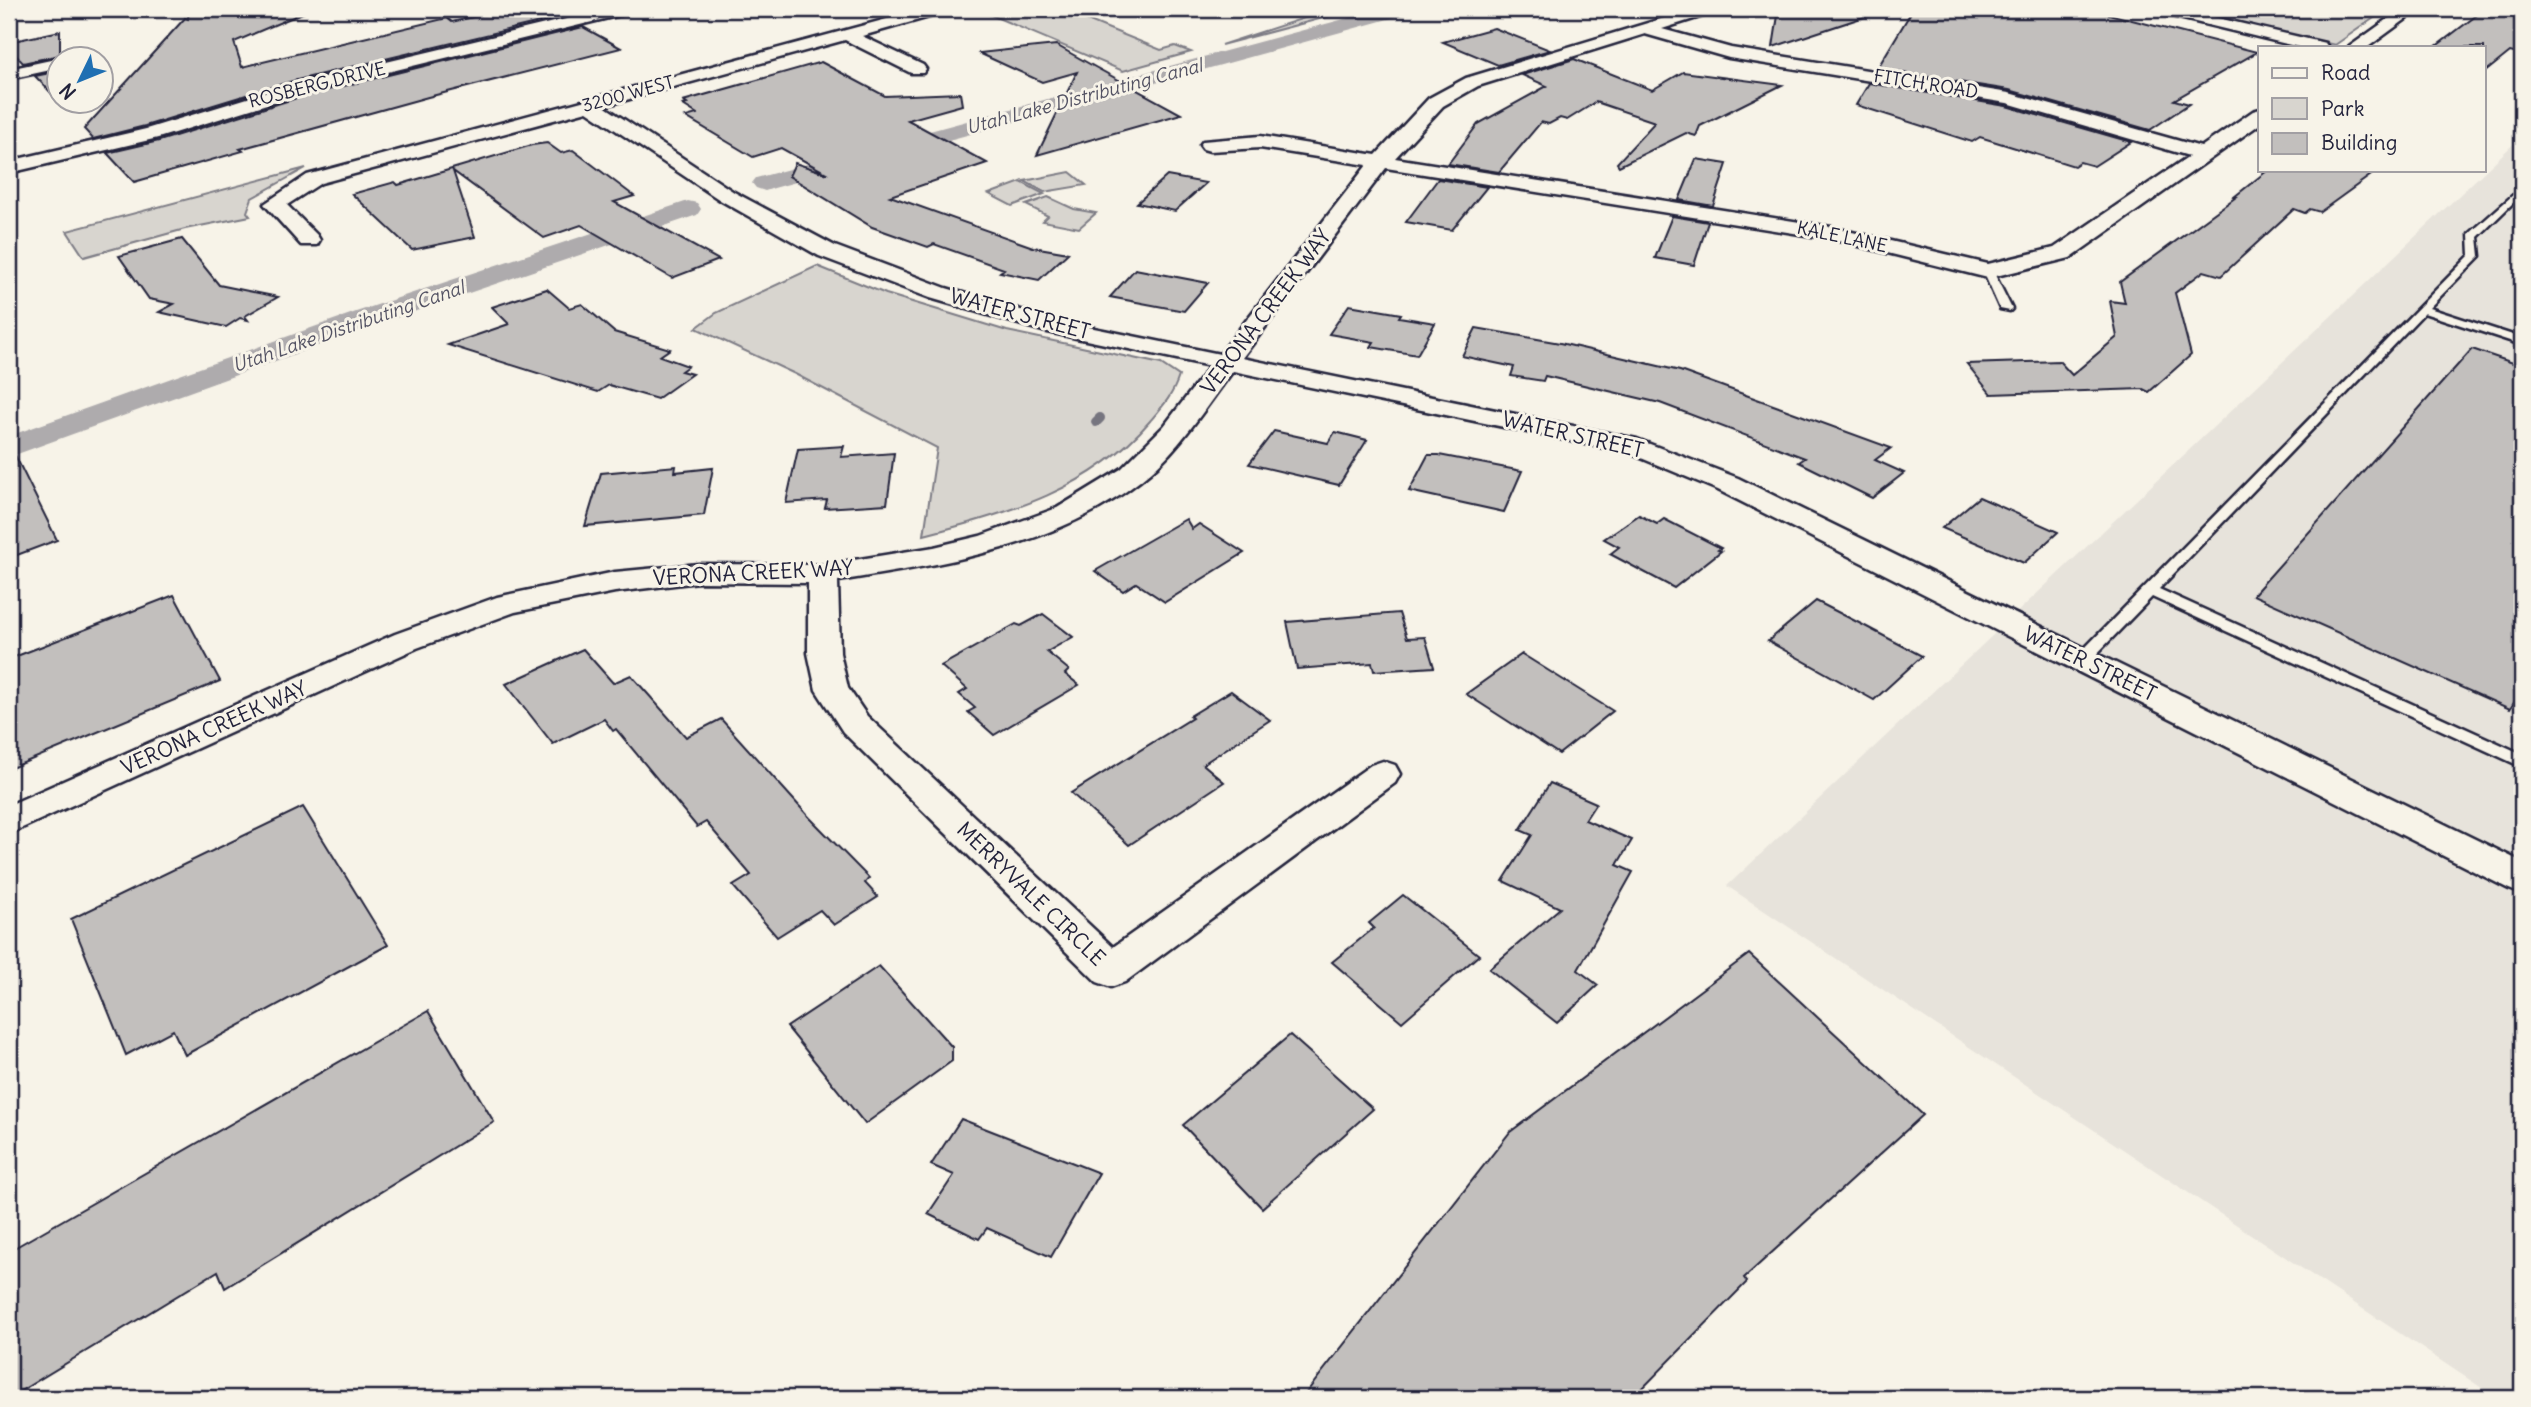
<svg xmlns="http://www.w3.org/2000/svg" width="2531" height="1407" font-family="Delius,sans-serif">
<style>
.built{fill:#e7e3db}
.green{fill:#d8d5cf;stroke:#7d7c85;stroke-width:2}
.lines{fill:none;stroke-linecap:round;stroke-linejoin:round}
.stream{stroke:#76747f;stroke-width:10}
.canal{fill:#aeabad;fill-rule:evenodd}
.building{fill:#c2bfbd;stroke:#22223b;stroke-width:2}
.lane-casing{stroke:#22223b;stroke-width:5}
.street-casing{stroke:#22223b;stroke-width:5}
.lane{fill:#f7f3e8;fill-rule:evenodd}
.street{fill:#f7f3e8;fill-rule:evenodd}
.labels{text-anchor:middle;stroke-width:6;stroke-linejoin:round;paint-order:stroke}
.far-street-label{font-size:18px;fill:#22223b;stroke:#f7f3e8}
.far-water-label{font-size:19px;font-style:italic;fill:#535263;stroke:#f7f3e8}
.street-label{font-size:21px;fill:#22223b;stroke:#f7f3e8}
</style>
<rect width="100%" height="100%" fill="#f7f3e8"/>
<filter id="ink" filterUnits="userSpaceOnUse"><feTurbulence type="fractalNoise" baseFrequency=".0143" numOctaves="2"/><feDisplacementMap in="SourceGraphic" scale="14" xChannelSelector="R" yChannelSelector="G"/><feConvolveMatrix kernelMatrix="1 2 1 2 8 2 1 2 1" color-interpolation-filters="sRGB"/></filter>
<g filter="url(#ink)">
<polygon class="built" points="2522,136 2522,1398 2497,1398 1727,886"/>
<g class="green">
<polygon points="1060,9 1161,50 1175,46 1191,52 1123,71 979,10"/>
<polygon points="1332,9 1357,9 1221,45"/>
<polygon points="2229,9 2387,9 2335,45 2216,17"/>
<polygon points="306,168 252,198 247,212 250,216 185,229 84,257 67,231"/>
<polygon points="1070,172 1086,185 1044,192 1024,181"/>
<polygon points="1021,182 1044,194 1012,206 989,194"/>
<polygon points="1048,197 1074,209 1096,213 1079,228 1043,221 1048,216 1026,205"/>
<path d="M 817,266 L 886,294 L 1007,331 L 1161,364 L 1179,376 C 1173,395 1163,406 1150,421 C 1092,489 1008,514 924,535 L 937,448 L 795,374 L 696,328 L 716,313 Z"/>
</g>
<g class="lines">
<polyline class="stream" points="1096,422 1100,418"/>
<g class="canal">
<polygon points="1381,9 1413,9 1410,13 774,188 765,191 756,188 752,183 756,178"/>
<polygon points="688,201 697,203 701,209 697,215 378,324 9,457 9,436 356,312"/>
</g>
</g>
<g class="building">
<polygon points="189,9 312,9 234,42 242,67 447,18 452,22 508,9 552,9 565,16 289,82 145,126 93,139 84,129 185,18 188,19"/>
<polygon points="1779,9 1868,9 1870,15 1773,47"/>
<polygon points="1913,9 2089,9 2257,52 2174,100 2189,104 2150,130 2009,90 1877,69"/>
<polygon points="2485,9 2522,9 2522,55 2510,52 2484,73 2484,47 2435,47"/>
<polygon points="583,27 621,48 428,97 240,149 243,151 134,182 107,153 159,141 303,96"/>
<polygon points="1494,28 1550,50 1498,65 1443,42"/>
<polygon points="60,31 60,55 23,63 9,48 9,42"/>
<polygon points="1056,45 1095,67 1181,114 1037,155 1077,72 1042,82 979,53"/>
<polygon points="1574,59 1652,90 1683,72 1782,85 1700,126 1696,136 1686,133 1619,166 1617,163 1655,122 1596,102 1567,120 1560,118 1549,124 1541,122 1499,172 1448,164 1478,124 1547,86 1522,75"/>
<polygon points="821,62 885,96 960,93 962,105 908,120 987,163 890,196 1033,247 1068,253 1039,280 1000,272 1004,269 934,244 928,247 872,227 789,176 795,163 828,174 781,148 753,157 686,117 697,114 683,105 687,104 683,101"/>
<polygon points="60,71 60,102 35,76"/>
<polygon points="1869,83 2006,106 2131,142 2094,166 2080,162 2074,166 1980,137 1972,142 1856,105"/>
<polygon points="547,143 561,153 573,150 634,196 614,202 719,260 672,278 581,225 544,238 453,171 475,237 412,250 352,194 395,182 398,185 532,145"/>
<polygon points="1696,159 1727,164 1713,206 1679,200"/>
<polygon points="2268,170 2378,170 2320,212 2310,209 2305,213 2294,209 2221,276 2204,271 2175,293 2191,355 2149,392 2143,389 1991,394 1967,364 2059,361 2072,375 2117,337 2110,301 2125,303 2120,282 2236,197 2234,197"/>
<polygon points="1167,176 1206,183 1175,211 1137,203"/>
<polygon points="1438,179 1487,187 1452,230 1406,222"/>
<polygon points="1672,216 1708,222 1694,265 1655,258"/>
<polygon points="182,239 219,285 278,297 245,316 248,320 240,318 226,327 159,312 174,304 149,299 119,256"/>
<polygon points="1135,269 1208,283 1184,311 1110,297"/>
<polygon points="547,289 569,308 582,304 614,332 670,349 660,356 688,366 681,371 692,374 657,399 609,385 598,392 448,345 509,324 492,307"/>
<polygon points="1349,305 1401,314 1399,317 1435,323 1417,355 1371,347 1374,342 1329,334"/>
<polygon points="1476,328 1560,343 1680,371 1891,448 1875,460 1904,473 1872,498 1799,462 1805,458 1660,403 1545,376 1543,381 1511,376 1514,367 1462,356"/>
<polygon points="2472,349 2522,366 2522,690 2510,709 2253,595"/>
<polygon points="1274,431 1328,443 1335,432 1367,440 1339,485 1249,464"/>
<polygon points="9,443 57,540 9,558"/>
<polygon points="844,446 841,457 894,453 887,504 825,508 827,500 786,503 798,449"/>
<polygon points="1428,455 1439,455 1522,471 1504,512 1409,491"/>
<polygon points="676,466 675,472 713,468 704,515 585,526 601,473"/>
<polygon points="1979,497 2058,532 2024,563 1942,528"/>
<polygon points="1639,515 1657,524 1664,519 1721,548 1718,550 1721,551 1674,588 1610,554 1619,547 1604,539"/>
<polygon points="1186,519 1192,529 1199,524 1244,553 1165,602 1136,583 1123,591 1095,571"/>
<polygon points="174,595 220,681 9,769 9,659"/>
<polygon points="1816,601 1863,625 1922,656 1874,700 1768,641"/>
<polygon points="1399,613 1407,638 1425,637 1434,667 1374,671 1372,663 1297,669 1287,622"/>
<polygon points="1043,614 1073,637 1047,652 1069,670 1065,674 1079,685 994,735 968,712 975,708 959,694 967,689 941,666 1016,624 1021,626"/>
<polygon points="583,649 613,683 631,675 686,737 721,719 810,818 869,878 865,883 878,897 834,925 820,910 777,937 733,886 751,875 706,822 697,827 616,729 613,731 604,719 553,744 506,684"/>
<polygon points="1522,654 1613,711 1559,754 1466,694"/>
<polygon points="1231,691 1270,720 1203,764 1224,782 1129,845 1071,793 1192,718 1190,716"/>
<polygon points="1550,783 1596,803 1585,820 1632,840 1617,865 1633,872 1578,970 1598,985 1557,1023 1489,969 1560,908 1503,881 1532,835 1520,830"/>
<polygon points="303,807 388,945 185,1055 173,1030 126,1055 71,919"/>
<polygon points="1403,895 1479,955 1402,1022 1332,962 1374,928 1369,923"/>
<polygon points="1749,954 1923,1115 1744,1278 1747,1282 1633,1398 1302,1398 1510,1132"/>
<polygon points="879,966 952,1047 952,1061 865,1124 787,1027"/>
<polygon points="428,1011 494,1122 225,1288 218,1271 9,1398 9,1251"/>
<polygon points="1290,1035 1373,1109 1262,1208 1183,1125"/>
<polygon points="961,1119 1099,1173 1051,1257 987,1228 979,1239 928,1214 954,1175 931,1165"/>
</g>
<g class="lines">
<defs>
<g id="lane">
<polygon points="2513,195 2522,197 2522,203 2515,201 2478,237 2480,256 2429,308 2522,338 2522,345 2424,313 2159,589 2522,754 2522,767 2152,597 2087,664 2077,664 2074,660 2077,656 2470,255 2469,234"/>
<polygon points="1984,269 1993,271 2012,309 2010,311 2000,309 1983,271"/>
</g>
<g id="street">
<polygon points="608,9 635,9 633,12 302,93 158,138 9,173 9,161 146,129 290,85"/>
<path d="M 924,9 L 949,9 L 947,12 L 862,36 L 923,65 L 926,69 L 923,73 L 911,73 L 845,40 L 604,106 L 734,192 L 835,246 L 946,288 L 1055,320 L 1220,354 L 1367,165 L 1260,148 L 1210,151 L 1203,149 L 1200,145 L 1203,141 L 1260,136 L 1376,155 L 1429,98 L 1466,78 L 1694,9 L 1718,9 L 1716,12 L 1662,29 L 1731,48 L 2009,93 L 2201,147 L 2253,111 L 2260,109 L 2260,124 L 2070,258 L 1988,278 L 1831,239 L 1386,168 L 1242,358 L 1637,439 L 1738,478 L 2522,862 L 2522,894 L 2509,889 L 1718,490 L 1629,453 L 1233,371 C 1205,408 1177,453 1140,481 C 1054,548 942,564 838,581 L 840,653 L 848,688 L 867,716 L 1113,947 L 1371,765 L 1383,761 L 1395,765 L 1400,774 L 1395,783 L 1125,982 L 1111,987 L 1097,982 L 843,732 L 816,690 L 808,653 L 808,583 L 699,582 L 615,592 L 515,612 L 417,648 L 9,834 L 9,805 L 395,634 L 497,597 L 615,572 L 699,564 L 823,565 L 934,547 L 980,536 L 1057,508 L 1121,469 L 1164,426 L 1210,366 L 1043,331 L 930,298 L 819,256 L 720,200 L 587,111 L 321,183 L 287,205 L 317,235 L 320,240 L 317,245 L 301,245 L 264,204 L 307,175 ZM 1645,34 L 1729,58 L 2007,103 L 2189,156 L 2054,248 L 1988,264 L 1831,227 L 1395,158 L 1443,106 L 1478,86 Z"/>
<polygon points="2152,9 2179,9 2325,43 2328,47 2299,47 2154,12"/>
<polygon points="2402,9 2420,9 2368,47 2349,47"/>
<polygon points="60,58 66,60 60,60 60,68 9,79 9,69"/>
</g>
</defs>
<use href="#lane" class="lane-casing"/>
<use href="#street" class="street-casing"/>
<use href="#lane" class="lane"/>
<use href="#street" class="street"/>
</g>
</g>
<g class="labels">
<g class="far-street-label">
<text transform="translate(1926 84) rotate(9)" y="6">FITCH ROAD</text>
<text transform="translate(317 85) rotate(-14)" y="6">ROSBERG DRIVE</text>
<text transform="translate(628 94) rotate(-15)" y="6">3200 WEST</text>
<text transform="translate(1842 237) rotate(12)" y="6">KALE LANE</text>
</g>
<g class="far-water-label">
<text transform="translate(1084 96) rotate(-15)" y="7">Utah Lake Distributing Canal</text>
<text transform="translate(348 326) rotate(-19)" y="7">Utah Lake Distributing Canal</text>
</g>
<g class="street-label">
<text transform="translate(1266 312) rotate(-53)" y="7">VERONA CREEK WAY</text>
<text transform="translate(1020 314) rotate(15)" y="7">WATER STREET</text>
<text transform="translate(1573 435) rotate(13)" y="7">WATER STREET</text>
<text transform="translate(753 573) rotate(-3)" y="7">VERONA CREEK WAY</text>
<text transform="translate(2090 664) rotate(26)" y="7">WATER STREET</text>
<text transform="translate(214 728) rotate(-24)" y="7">VERONA CREEK WAY</text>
<text transform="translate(1031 894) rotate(44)" y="7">MERRYVALE CIRCLE</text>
</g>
</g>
<rect width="2531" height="1407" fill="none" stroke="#f7f3e8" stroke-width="35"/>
<rect x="18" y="18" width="2496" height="1372" fill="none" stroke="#22223b" stroke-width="2.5" filter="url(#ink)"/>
<rect x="2258" y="46" width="228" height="126" fill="#f7f3e8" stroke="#a29fa3" stroke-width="2"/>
<rect x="2272" y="68" width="35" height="10" fill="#f7f3e8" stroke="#a29fa3" stroke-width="2"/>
<text x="2321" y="80" font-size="21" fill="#22223b">Road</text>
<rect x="2272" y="98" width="35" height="21" fill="#d8d5cf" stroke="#a29fa3" stroke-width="2"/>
<text x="2321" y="116" font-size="21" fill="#22223b">Park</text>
<rect x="2272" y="133" width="35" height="21" fill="#c2bfbd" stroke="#a29fa3" stroke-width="2"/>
<text x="2321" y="150" font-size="21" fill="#22223b">Building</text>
<g transform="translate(80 80) rotate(227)"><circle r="33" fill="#f7f3e8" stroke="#a29fa3" stroke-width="2"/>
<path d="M0-5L12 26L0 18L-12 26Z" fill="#1f6fb2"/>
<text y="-10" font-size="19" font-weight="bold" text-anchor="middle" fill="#22223b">N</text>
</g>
</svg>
